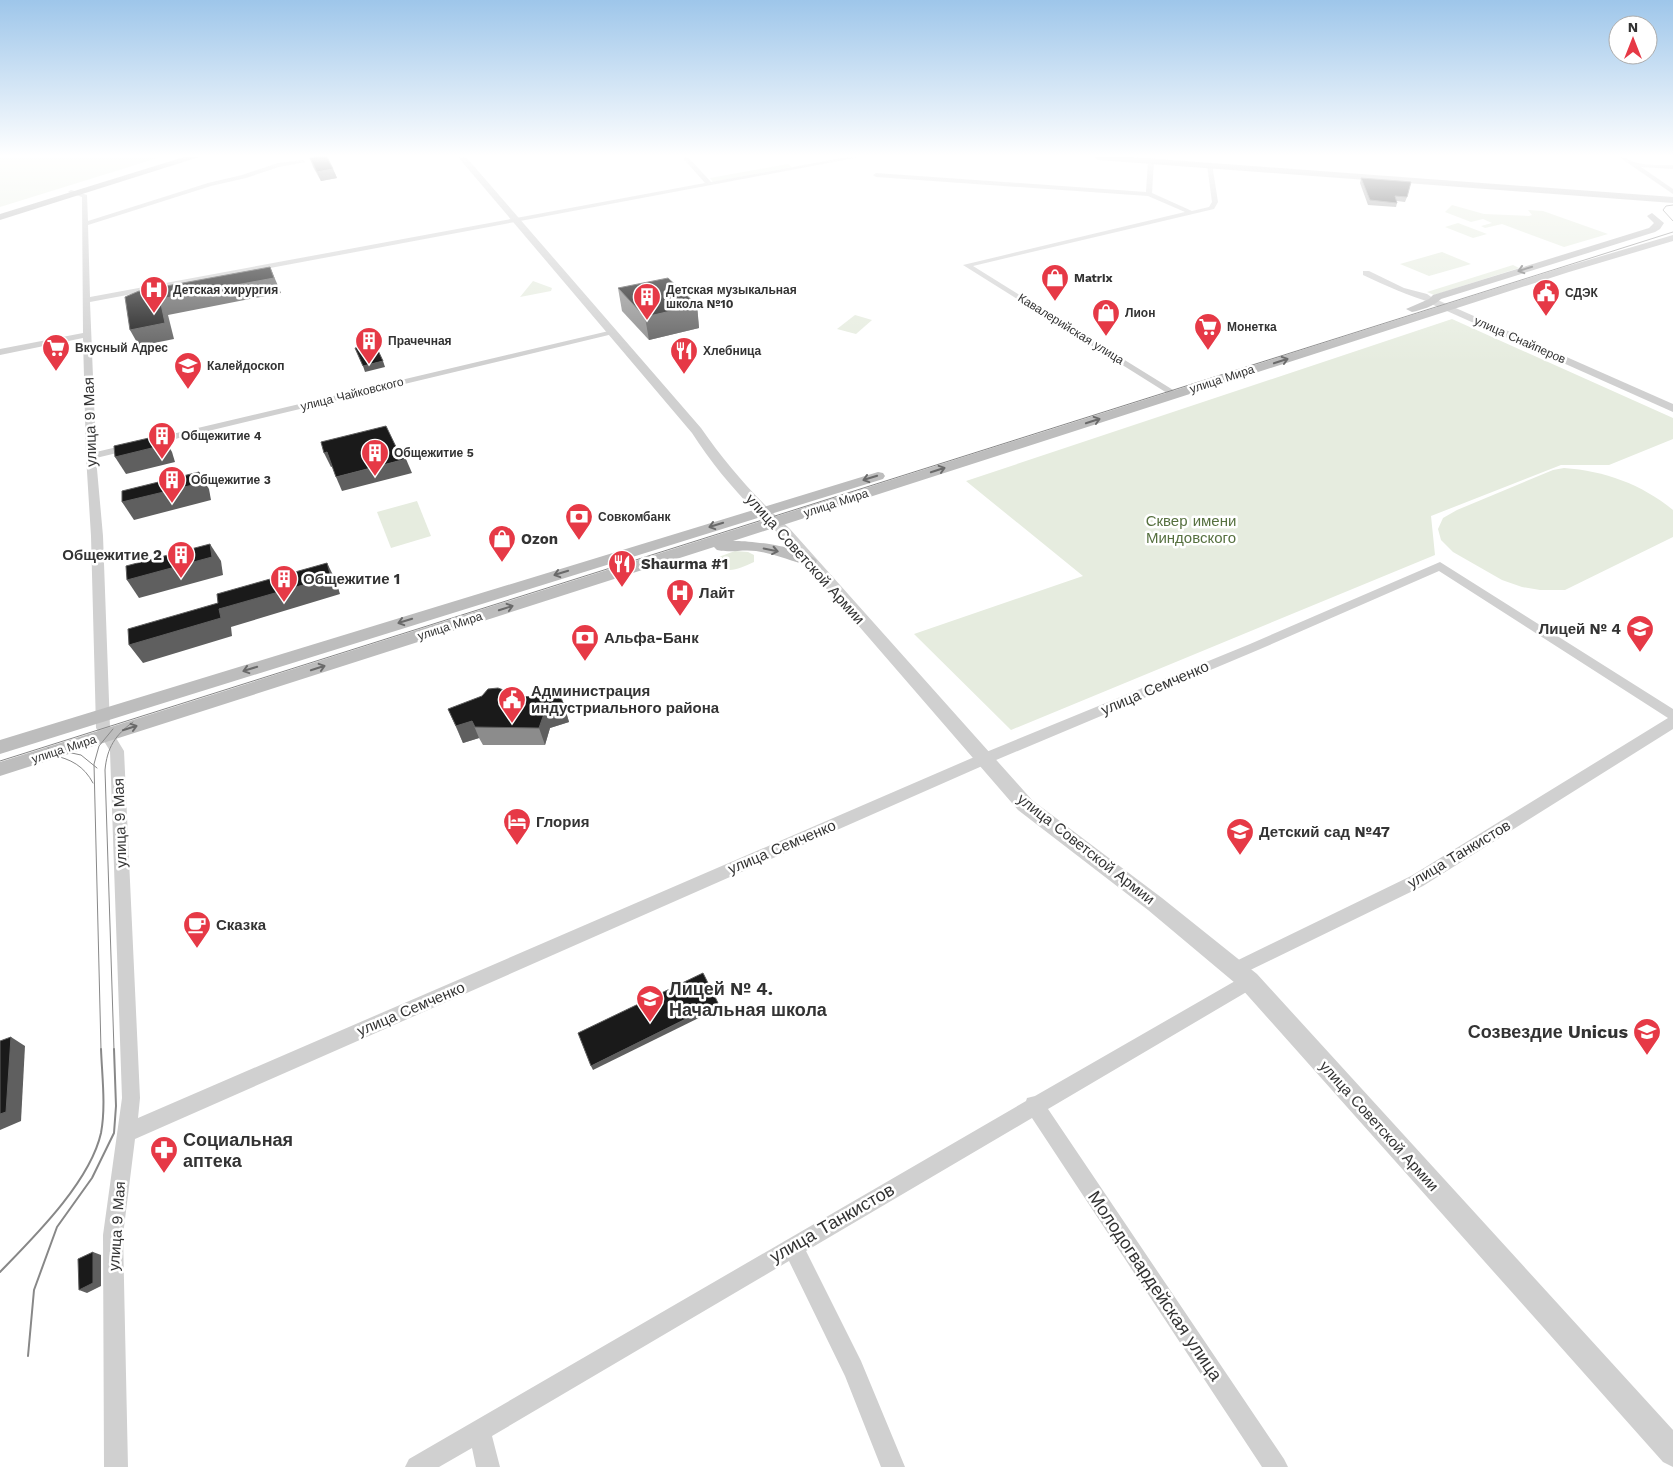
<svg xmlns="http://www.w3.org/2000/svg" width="1673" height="1467" font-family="'Work Sans',sans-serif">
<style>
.green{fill:#e6ecdf}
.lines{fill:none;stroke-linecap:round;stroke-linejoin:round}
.minor{fill:#d0d0d0;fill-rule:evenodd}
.tertiary{fill:#d0d0d0;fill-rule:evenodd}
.secondary{fill:#bdbdbd;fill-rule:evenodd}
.primary{fill:#ababab;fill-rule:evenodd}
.tram-far1{stroke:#888;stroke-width:1}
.tram{stroke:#888;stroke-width:2}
.wall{fill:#8c8c8c}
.shaded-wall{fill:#5f5f5f}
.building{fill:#1a1a1a;stroke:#5f5f5f}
.oneway{stroke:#6a6a6a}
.labels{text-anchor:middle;stroke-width:5;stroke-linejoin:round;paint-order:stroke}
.far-poi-label{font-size:12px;font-weight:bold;fill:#333;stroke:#fff;text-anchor:start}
.far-street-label{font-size:12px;fill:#333;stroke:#fff}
.street-label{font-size:15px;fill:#333;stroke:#fff}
.park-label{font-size:15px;fill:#56703f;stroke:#fff}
.poi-label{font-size:15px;font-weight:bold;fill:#333;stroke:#fff;text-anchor:start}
.near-poi-label{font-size:18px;font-weight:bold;fill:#333;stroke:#fff;text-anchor:start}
.near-street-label{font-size:18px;fill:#333;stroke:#fff}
</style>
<rect width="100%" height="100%" fill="#fff"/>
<g class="green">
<polygon points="0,157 161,157 0,207"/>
<polygon points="788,164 792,167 713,182 710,178"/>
<polygon points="1452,205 1484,214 1529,216 1532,215 1528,210 1543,211 1608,234 1564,247 1502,224 1485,228 1481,226 1492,223 1483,219 1471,222 1445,212"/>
<polygon points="1458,223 1487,234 1473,238 1445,227"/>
<polygon points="1442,252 1471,264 1429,276 1400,264"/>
<polygon points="1513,265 1519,268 1434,295 1427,292"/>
<polygon points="533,281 552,288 551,291 520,297"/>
<polygon points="855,315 872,320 856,334 837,329"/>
<polygon points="1452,319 1673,418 1673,439 1609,465 1561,465 1431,516 1435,555 1011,730 914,634 1083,576 966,481"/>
<path d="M 1564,468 C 1605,471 1641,484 1673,510 L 1673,537 L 1565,590 L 1540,590 L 1522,587 L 1502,580 L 1453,552 L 1441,540 L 1438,529 L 1443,518 L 1457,510 L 1553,470 Z"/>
<polygon points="417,501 431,536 391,548 377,512"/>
<path d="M 735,551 L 748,552 L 754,555 L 754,562 C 737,570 723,576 713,559 Z"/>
</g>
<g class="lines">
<g class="minor">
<polygon points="682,157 688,157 711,182 847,157 860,157 90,302 96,452 613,330 617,333 96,458 103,536 110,728 124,751 140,1098 138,1118 979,755 1250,644 1440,562 1673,709 1673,729 1423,886 1242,974 1236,977 1230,974 1228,969 1230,964 1411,876 1668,718 1439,571 1258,650 989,763 135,1139 123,1235 128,1467 104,1467 103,1235 122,1098 110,751 96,728 91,536 86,456 83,338 0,355 0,349 83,333 82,197 68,192 71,190 87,195 88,221 208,183 242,175 278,163 303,160 306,162 279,167 246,178 211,186 88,225 90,297 705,183"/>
<path d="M 1619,157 C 1626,157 1628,160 1634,162 C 1646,166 1661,165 1673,165 L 1673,169 L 1641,167 L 1673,189 L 1673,194 Z"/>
<polygon points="1151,159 1154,161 1152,193 1192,211 1209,207 1212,202 1207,165 1212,164 1218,202 1214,209 973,266 1178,393 1178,397 1175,398 963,265 1185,212 1148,196 876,177 873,175 876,173 1146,192 1148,161"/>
<path d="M 1363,271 L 1369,271 L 1404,288 L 1427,294 L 1437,301 L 1433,303 C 1409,296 1386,286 1363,275 Z"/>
<polygon points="1249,973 1255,975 1258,981 1255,987 1048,1109 1284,1459 1288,1467 1262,1467 1032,1118 806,1251 861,1361 905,1467 881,1467 845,1376 789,1261 492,1436 500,1467 476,1467 472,1448 439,1467 405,1467 409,1459 1026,1101 1027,1098 1035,1096"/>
</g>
<g class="tertiary">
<path d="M 458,157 L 466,157 L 701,428 C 728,467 756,498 790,529 L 1032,800 L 1162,898 L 1257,974 L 1673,1430 L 1673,1467 L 1663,1462 L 1241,988 L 1148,910 L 1018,810 L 780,535 C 746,504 717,472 692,433 Z"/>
<polygon points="1433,298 1673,404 1673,412 1429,303 1429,299"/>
</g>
<g class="secondary">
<polygon points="1094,157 1131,157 1673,197 1673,203 1098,160"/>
<path d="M 1652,213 L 1664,223 L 1660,229 L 1655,232 L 1441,299 C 1434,306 1422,310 1412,312 L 1406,309 L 1429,299 L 1433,295 L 1649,228 L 1654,223 L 1647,216 Z"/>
<path d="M 1673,235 L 1673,241 L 1569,272 L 733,541 C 750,540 808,548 817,561 L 815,564 L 809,566 C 791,561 775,554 756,551 C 743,549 729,553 717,550 L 714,547 L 0,776 L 0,762 L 1561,268 Z"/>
<polygon points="878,472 883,473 885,476 883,479 0,754 0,740"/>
</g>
<polygon class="primary" points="184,157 199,157 0,220 0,214"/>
<g class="tram-far1">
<polyline points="1673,205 1666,206 1663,210 1673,221"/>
<polyline points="48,748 81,755 97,768"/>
<path d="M 52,755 C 71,759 84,766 93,783"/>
<polyline points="0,761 1673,232"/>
<polyline points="101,1050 94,764 99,746 113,729"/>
<path d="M 114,1050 L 105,770 C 107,748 115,735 133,722"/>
</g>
<g class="tram">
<path d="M 0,1272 C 34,1237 90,1182 101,1133 C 106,1106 102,1076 101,1049"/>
<polyline points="28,1356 34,1290 57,1227 92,1178 114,1133 116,1106 114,1049"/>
</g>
</g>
<g class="wall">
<polygon points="310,158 333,169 337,178 321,181 313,167"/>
<polygon points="1361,178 1407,197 1405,202 1397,201 1397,203 1396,207 1368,205 1360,183"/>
<polygon points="618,288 697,305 699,328 649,340 622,311"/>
<polygon points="508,696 564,705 569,722 550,728 545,745 483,745 479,738 463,743 448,709"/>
</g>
<g class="shaded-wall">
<polygon points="333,169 337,178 321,181 317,172"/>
<polygon points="270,267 281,293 168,315 174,339 139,346 130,330 160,299"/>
<polygon points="697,305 699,328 649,340 645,317"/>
<polygon points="383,361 385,367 365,372 363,366"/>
<polygon points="162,435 172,452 175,462 126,474 115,457"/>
<polygon points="327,452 334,466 331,467 324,453"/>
<polygon points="406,459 412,473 342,491 336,477"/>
<polygon points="199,472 209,489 211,500 134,520 122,502"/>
<polygon points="210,544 221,561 223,575 139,598 127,580"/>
<polygon points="327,563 336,581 340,594 231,627 232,636 143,663 129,645 219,609"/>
<polygon points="564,705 569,722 550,728 545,745 539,728 545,711"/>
<polygon points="472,721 479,738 463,743 456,726"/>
<polygon points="718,1003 719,1008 593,1070 591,1066"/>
<polygon points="11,1037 25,1046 21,1121 0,1130 0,1114"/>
<polygon points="93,1252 101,1255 101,1286 87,1293 79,1290"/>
</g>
<g class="building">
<polygon points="315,157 327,157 333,169 317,172 310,158"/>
<polygon points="1361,178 1400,181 1411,182 1407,197 1395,196 1397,203 1370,200"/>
<polygon points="270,267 274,278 160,299 165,323 130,330 125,297 139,291"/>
<polygon points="668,278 697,305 645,317 618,288"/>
<polygon points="375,344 383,361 363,366 355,348"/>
<polygon points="386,426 397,449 402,448 406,459 336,477 327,452 324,453 321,442"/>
<polygon points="162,435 164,445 115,457 114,446"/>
<polygon points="199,472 201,483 122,502 122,491"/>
<polygon points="210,544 212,557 127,580 126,566"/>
<polygon points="327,563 331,577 219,609 221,618 129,645 128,629 218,603 217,594"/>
<polygon points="498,688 506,691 507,696 544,697 558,691 564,705 545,711 539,728 475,727 472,721 456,726 448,709 482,696 488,689"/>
<polygon points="703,973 718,1003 591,1066 578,1033"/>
<polygon points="11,1037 6,1112 0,1114 0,1041"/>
<polygon points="93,1252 93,1283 79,1290 78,1259"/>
</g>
<defs><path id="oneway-shaft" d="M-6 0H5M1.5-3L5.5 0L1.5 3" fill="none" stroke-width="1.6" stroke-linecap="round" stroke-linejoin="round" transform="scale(1.25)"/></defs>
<g class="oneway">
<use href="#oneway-shaft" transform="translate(1525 269) rotate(163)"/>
<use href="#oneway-shaft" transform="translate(1281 361) rotate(-18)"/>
<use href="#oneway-shaft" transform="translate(1093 421) rotate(-18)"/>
<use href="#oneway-shaft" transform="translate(938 470) rotate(-18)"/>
<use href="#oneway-shaft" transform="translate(870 478) rotate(163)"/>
<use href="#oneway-shaft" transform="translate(716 525) rotate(163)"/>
<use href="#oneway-shaft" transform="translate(771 550) rotate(12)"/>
<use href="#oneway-shaft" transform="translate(561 573) rotate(163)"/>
<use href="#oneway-shaft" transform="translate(506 608) rotate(-18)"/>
<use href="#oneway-shaft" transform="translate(405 621) rotate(163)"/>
<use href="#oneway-shaft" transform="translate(318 668) rotate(-18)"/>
<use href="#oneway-shaft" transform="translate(250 669) rotate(163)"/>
<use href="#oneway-shaft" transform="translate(130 728) rotate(-18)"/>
</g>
<linearGradient id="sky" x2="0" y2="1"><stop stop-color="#9ec6ea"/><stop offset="0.43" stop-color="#fff"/><stop offset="1" stop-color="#fff" stop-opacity="0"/></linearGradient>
<rect width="1673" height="362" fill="url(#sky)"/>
<defs>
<symbol id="shop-pin" viewBox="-11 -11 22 30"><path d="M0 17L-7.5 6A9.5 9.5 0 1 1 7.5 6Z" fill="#e63946" stroke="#fff"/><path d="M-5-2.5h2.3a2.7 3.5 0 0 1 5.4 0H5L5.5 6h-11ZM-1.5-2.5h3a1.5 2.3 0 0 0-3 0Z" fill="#fff"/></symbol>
<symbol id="hospital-pin" viewBox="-11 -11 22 30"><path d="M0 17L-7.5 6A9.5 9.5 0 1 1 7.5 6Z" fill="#e63946" stroke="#fff"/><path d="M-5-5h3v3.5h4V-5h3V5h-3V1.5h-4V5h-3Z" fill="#fff"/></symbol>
<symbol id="civic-pin" viewBox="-11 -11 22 30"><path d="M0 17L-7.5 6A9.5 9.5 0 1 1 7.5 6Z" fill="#e63946" stroke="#fff"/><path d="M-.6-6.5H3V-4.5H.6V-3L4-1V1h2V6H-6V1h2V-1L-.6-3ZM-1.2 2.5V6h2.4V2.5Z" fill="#fff"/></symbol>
<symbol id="building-pin" viewBox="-11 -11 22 30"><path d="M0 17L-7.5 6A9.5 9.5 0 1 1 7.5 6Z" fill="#e63946" stroke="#fff"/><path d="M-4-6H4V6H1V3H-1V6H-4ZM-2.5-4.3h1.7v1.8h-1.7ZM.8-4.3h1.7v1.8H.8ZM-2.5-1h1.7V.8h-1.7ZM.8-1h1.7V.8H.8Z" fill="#fff"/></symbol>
<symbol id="supermarket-pin" viewBox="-11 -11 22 30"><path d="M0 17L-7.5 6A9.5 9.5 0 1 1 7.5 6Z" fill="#e63946" stroke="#fff"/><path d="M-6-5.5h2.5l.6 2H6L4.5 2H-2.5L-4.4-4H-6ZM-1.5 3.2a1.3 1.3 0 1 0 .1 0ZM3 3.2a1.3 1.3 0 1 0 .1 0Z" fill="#fff"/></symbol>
<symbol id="restaurant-pin" viewBox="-11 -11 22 30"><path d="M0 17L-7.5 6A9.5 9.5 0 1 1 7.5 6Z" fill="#e63946" stroke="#fff"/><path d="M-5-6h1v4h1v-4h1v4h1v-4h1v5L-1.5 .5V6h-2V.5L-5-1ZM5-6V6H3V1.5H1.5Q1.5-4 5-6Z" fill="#fff"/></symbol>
<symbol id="school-pin" viewBox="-11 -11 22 30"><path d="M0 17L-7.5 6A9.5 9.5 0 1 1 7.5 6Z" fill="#e63946" stroke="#fff"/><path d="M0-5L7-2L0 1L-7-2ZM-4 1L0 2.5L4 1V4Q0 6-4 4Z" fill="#fff"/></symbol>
<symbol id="bank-pin" viewBox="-11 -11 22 30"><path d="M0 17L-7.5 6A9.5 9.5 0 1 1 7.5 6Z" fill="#e63946" stroke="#fff"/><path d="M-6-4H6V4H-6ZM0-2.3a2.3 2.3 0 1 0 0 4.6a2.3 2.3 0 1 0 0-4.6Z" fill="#fff"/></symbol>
<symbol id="hotel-pin" viewBox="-11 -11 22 30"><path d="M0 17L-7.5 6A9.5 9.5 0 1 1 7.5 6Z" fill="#e63946" stroke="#fff"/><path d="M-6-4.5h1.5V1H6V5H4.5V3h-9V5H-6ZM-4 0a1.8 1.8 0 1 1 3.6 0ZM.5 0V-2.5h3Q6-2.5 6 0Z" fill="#fff"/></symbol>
<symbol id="cafe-pin" viewBox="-11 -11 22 30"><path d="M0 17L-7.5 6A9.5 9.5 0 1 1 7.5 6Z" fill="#e63946" stroke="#fff"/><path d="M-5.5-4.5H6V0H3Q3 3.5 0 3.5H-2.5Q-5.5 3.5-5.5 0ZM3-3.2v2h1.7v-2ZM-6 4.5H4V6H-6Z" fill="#fff"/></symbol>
<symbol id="pharmacy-pin" viewBox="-11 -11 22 30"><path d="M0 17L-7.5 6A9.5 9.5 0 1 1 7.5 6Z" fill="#e63946" stroke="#fff"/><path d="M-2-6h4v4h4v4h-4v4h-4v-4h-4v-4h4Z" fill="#fff"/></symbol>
</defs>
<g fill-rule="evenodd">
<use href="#shop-pin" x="1039" y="262" width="32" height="43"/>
<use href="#hospital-pin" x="138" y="274" width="32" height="43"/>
<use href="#civic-pin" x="1530" y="277" width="32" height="43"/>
<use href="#building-pin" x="631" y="281" width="32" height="43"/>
<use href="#shop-pin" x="1090" y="297" width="32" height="43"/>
<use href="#supermarket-pin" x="1192" y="311" width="32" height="43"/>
<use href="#building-pin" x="353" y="325" width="32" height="43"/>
<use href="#supermarket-pin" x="40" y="332" width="32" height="43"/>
<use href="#restaurant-pin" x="668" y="335" width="32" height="43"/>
<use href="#school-pin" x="172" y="350" width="32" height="43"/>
<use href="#building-pin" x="146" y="420" width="32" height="43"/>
<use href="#building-pin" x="359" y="437" width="32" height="43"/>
<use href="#building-pin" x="156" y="464" width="32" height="43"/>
<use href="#bank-pin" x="563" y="501" width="32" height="43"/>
<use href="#shop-pin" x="486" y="523" width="32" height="43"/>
<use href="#building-pin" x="165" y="539" width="32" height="43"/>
<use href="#restaurant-pin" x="606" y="548" width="32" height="43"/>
<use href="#building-pin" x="268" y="563" width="32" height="43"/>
<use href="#hospital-pin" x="664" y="577" width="32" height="43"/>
<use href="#school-pin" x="1624" y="613" width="32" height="43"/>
<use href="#bank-pin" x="569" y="622" width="32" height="43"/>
<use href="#civic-pin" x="496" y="684" width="32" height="43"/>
<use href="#hotel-pin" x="501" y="806" width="32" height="43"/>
<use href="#school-pin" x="1224" y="816" width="32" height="43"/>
<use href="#cafe-pin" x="181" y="909" width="32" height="43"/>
<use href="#school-pin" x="634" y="983" width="32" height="43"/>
<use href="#school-pin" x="1631" y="1016" width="32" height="43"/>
<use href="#pharmacy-pin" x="148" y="1134" width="32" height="43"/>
</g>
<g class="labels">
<g class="far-poi-label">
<text x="1074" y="282">Matrix</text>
<text x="173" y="294">Детская хирургия</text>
<text x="666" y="294">Детская музыкальная<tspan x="666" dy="14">школа №10</tspan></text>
<text x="1565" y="297">СДЭК</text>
<text x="1125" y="317">Лион</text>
<text x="1227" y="331">Монетка</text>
<text x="388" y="345">Прачечная</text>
<text x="75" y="352">Вкусный Адрес</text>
<text x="703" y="355">Хлебница</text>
<text x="207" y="370">Калейдоскоп</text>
<text x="181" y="440">Общежитие 4</text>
<text x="394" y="457">Общежитие 5</text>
<text x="191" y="484">Общежитие 3</text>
<text x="598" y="521">Совкомбанк</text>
</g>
<g class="far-street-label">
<text transform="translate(1071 329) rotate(32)" y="4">Кавалерийская улица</text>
<text transform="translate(1520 340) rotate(24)" y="4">улица Снайперов</text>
<text transform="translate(1222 379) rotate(-18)" y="4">улица Мира</text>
<text transform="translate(352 394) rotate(-14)" y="4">улица Чайковского</text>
<text transform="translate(836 503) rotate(-18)" y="4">улица Мира</text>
<text transform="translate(450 626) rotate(-18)" y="4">улица Мира</text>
<text transform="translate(64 749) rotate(-18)" y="4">улица Мира</text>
</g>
<g class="street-label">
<text transform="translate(90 422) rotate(-92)" y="5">улица 9 Мая</text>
<text transform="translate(805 559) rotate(48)" y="5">улица Советской Армии</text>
<text transform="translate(1155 688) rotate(-23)" y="5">улица Семченко</text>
<text transform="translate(120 823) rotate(-92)" y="5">улица 9 Мая</text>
<text transform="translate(782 847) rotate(-23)" y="5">улица Семченко</text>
<text transform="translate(1086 849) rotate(38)" y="5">улица Советской Армии</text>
<text transform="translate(1459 854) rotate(-31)" y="5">улица Танкистов</text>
<text transform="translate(411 1009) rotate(-23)" y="5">улица Семченко</text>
<text transform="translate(1379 1126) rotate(48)" y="5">улица Советской Армии</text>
<text transform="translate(117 1226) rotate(-86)" y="5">улица 9 Мая</text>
</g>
<g class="park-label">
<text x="1191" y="526">Сквер имени<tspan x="1191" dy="17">Миндовского</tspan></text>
</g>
<g class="poi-label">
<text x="521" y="544">Ozon</text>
<text x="162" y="560" text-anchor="end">Общежитие 2</text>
<text x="641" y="569">Shaurma #1</text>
<text x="303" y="584">Общежитие 1</text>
<text x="699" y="598">Лайт</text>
<text x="1621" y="634" text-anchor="end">Лицей № 4</text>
<text x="604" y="643">Альфа-Банк</text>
<text x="531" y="696">Администрация<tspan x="531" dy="17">индустриального района</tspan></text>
<text x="536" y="827">Глория</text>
<text x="1259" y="837">Детский сад №47</text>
<text x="216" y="930">Сказка</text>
</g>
<g class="near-poi-label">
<text x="669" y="995">Лицей № 4.<tspan x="669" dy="21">Начальная школа</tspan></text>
<text x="1628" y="1038" text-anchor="end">Созвездие Unicus</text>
<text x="183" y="1146">Социальная<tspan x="183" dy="21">аптека</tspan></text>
</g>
<g class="near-street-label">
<text transform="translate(832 1223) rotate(-30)" y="6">улица Танкистов</text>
<text transform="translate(1155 1286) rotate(56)" y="6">Молодогвардейская улица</text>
</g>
</g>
<g transform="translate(1633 40)"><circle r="24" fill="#ffffff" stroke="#adadad"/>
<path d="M0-4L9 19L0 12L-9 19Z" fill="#e63946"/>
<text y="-8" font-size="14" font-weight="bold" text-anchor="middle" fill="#333333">N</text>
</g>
</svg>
